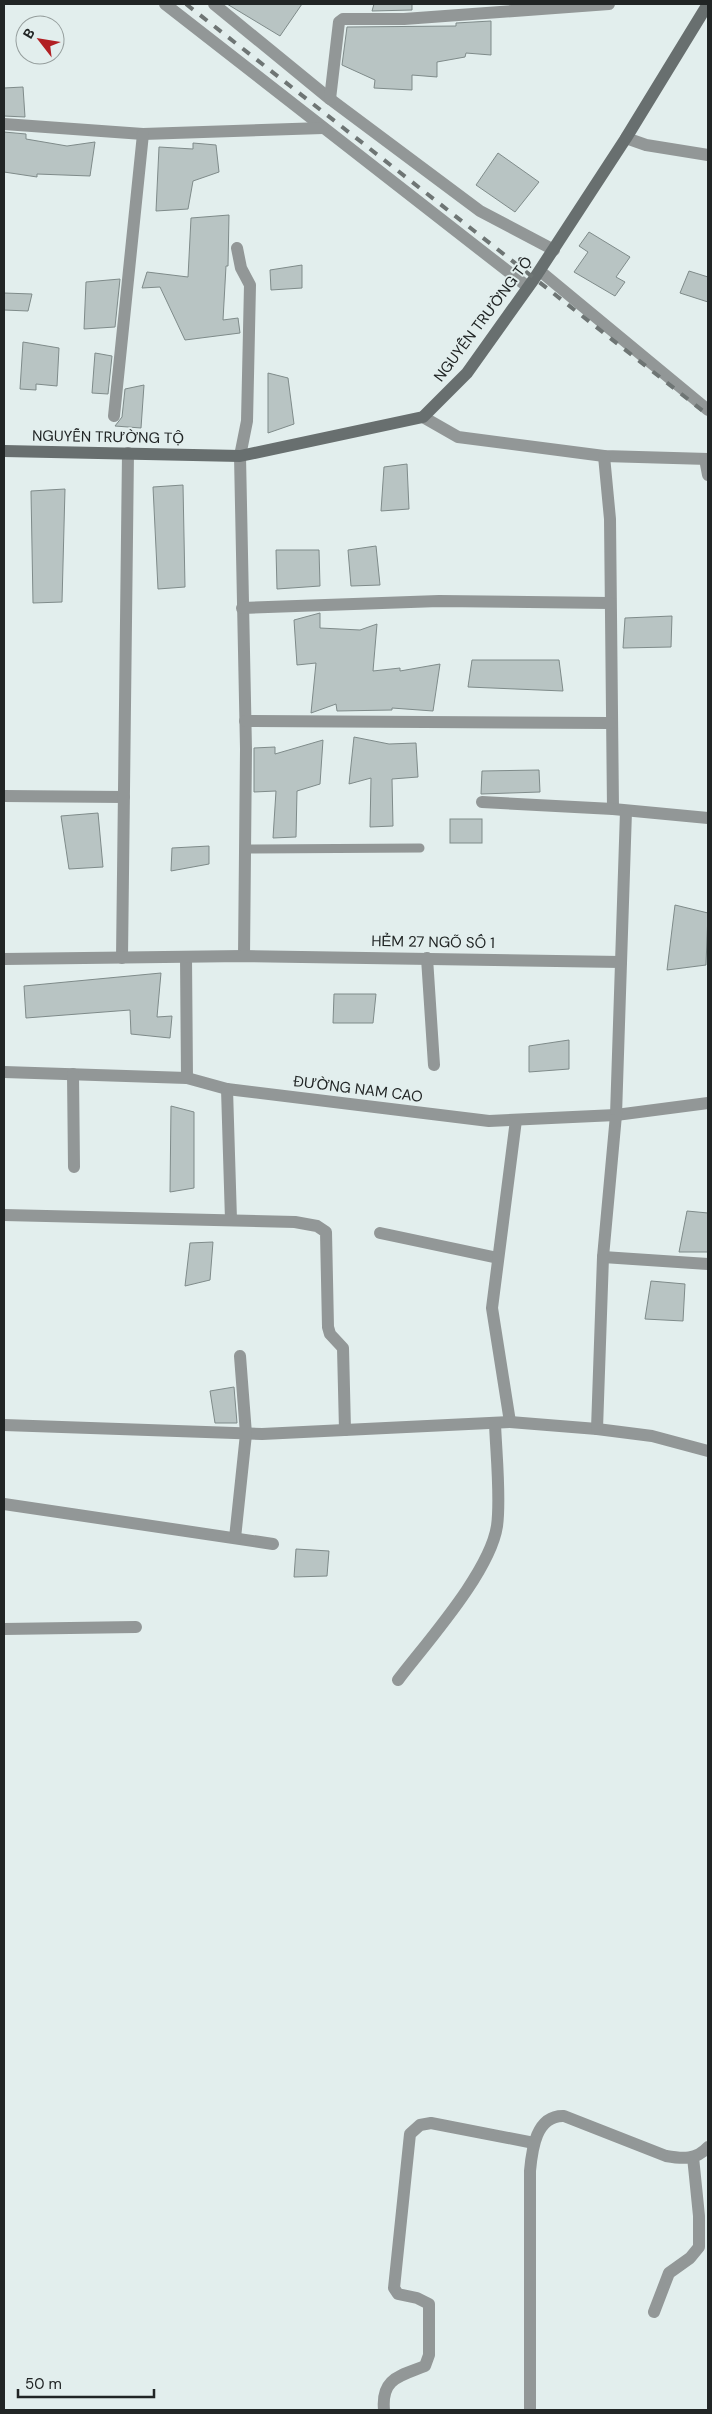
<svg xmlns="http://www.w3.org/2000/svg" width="712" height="2414" font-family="'DM Sans',sans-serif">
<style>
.building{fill:#b8c4c3;stroke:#7f8b8a}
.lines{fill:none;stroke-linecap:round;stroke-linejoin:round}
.service{stroke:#929797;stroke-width:9}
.minor{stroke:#929797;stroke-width:12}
.secondary{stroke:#686f6f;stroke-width:12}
.rail{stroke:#6e7574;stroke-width:4;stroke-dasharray:9 9;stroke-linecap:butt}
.labels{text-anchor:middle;stroke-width:4;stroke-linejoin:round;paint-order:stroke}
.street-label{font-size:15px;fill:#212525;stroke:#e2eeed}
</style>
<rect width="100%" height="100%" fill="#e2eeed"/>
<g class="building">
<polygon points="227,4 302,4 280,36"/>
<polygon points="374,4 412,4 412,10 372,11"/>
<polygon points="491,21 491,55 466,53 465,57 437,62 437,77 412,75 412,90 374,88 375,80 342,65 347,27 456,26 456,23"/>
<polygon points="23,87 25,117 4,116 4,88"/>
<polygon points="4,132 26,134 26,139 67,146 95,142 90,176 37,174 37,177 4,172"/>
<polygon points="193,143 216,145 219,172 193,181 188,209 156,211 159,147 193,149"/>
<polygon points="498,153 539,182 515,212 476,185"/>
<polygon points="229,215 228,266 226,266 223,320 238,318 240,333 185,340 160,287 142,288 147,272 188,277 191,218"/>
<polygon points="589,232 630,257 616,277 625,282 615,296 574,272 588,252 579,246"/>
<polygon points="302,265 302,288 271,290 270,270"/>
<polygon points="689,271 708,277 708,302 680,293"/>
<polygon points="120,279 115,327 84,329 86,282"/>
<polygon points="4,293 32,294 28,311 4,310"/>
<polygon points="23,342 59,348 57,386 36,384 36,390 20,389"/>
<polygon points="95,353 112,356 108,394 92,393"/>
<polygon points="268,373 288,378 294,424 268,433"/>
<polygon points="144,385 141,428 115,426 122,417 125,389"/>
<polygon points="407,464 409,509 381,511 384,467"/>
<polygon points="183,485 185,587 158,589 153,487"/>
<polygon points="65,489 62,602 33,603 31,491"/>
<polygon points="376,546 380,585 351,586 348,550"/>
<polygon points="276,550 319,550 320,586 277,589"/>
<polygon points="320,613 320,628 360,630 377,624 373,671 400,668 400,671 440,664 433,711 392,708 392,710 337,711 336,704 311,713 316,663 297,665 294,620"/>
<polygon points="672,616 671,647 623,648 625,618"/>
<polygon points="472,660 559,660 563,691 468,687"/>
<polygon points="354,737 389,744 416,743 418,777 392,779 393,826 370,827 371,778 349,784"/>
<polygon points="323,740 320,784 297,791 296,837 273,838 276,791 254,792 254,748 275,747 275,754"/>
<polygon points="539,770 540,792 481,794 482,771"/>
<polygon points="98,813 103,867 69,869 61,816"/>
<rect x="450" y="819" width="32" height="24"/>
<polygon points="209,846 209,864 171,871 172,848"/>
<polygon points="675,905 708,913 706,965 667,970"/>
<polygon points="161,973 157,1017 172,1016 170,1038 131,1034 130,1010 26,1018 24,986"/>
<polygon points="334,994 376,994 373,1023 333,1023"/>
<polygon points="569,1040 569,1069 529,1072 529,1046"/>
<polygon points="171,1106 194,1112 194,1188 170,1192"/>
<polygon points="687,1211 708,1213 708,1252 679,1252"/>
<polygon points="213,1242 210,1280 185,1286 190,1243"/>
<polygon points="651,1281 685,1284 683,1321 645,1319"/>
<polygon points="234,1387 237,1423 215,1423 210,1391"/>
<polygon points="296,1549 329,1551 327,1576 294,1577"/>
</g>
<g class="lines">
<polyline class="service" points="245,849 420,848"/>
<g class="minor">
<polyline points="165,4 528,287"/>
<polyline points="214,4 330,99 480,211 554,250"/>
<polyline points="330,99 339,22 343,19 404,19 609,4"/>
<polyline points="4,124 143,134 323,128"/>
<polyline points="626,138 646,145 708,155"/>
<polyline points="237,248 241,268 250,285 247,421 240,456 246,749 244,956"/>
<polyline points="540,271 708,410"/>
<polyline points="114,416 143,134"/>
<polyline points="423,417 458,437 604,456 708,459"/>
<polyline points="604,456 610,519 613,809"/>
<polyline points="705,459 708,475"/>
<polyline points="242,608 439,601 610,603"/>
<polyline points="245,721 610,723"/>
<polyline points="4,796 124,797"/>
<polyline points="482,802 613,809 708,818"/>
<polyline points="186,957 187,1078"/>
<polyline points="122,958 128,453"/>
<polyline points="427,958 434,1065"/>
<polyline points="4,959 244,956 621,962"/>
<polyline points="4,1072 187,1078 227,1089 489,1121 616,1115 708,1103"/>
<polyline points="73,1074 74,1167"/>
<polyline points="227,1089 231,1220"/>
<polyline points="4,1215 295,1222 317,1226 326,1232 328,1327 330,1334 343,1348 345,1430"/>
<polyline points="380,1233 498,1258"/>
<polyline points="603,1257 708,1264"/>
<polyline points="510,1422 492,1308 516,1120"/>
<polyline points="4,1425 262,1434 510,1422 597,1429 652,1436 708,1451"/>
<polyline points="597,1429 603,1257 616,1115 626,811"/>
<polyline points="4,1504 273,1544"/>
<polyline points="235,1538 246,1434 240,1356"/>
<polyline points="4,1629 136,1627"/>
<path d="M 398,1680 C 427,1642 490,1572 497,1526 C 501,1498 496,1453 495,1423"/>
<polyline points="654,2312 669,2273 690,2258 699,2247 699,2216 693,2157"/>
<path d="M 384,2410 C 381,2378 400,2376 425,2366 L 429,2355 L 429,2304 L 417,2298 L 398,2294 L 394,2288 L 410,2134 L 420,2125 L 431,2123 L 534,2143"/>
<path d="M 530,2410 L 530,2171 C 532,2149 536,2115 564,2116 L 666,2156 C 683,2159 696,2160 708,2147"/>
</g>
<polyline class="secondary" points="4,451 240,456 423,417 467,373 534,279 626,138 708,4"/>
<polyline class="rail" points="186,4 708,415"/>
</g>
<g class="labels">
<g class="street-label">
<text transform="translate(483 319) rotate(-53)" y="5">NGUYỄN TRƯỜNG TỘ</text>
<text transform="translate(108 437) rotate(1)" y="5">NGUYỄN TRƯỜNG TỘ</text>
<text transform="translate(433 942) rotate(1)" y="5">HẺM 27 NGÕ SỐ 1</text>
<text transform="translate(358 1089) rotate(7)" y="5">ĐƯỜNG NAM CAO</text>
</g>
</g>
<rect width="712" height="2414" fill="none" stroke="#212525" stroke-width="10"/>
<g transform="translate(40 40) rotate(301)"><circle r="24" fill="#e2eeed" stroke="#959e9d"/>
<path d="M0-4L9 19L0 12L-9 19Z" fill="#b11f23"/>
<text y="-8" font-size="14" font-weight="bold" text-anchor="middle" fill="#212525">B</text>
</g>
<path d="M18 2389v8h136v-8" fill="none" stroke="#212525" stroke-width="2.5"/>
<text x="25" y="2389" font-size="15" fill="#212525" stroke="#e2eeed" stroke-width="4" paint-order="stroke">50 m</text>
</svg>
